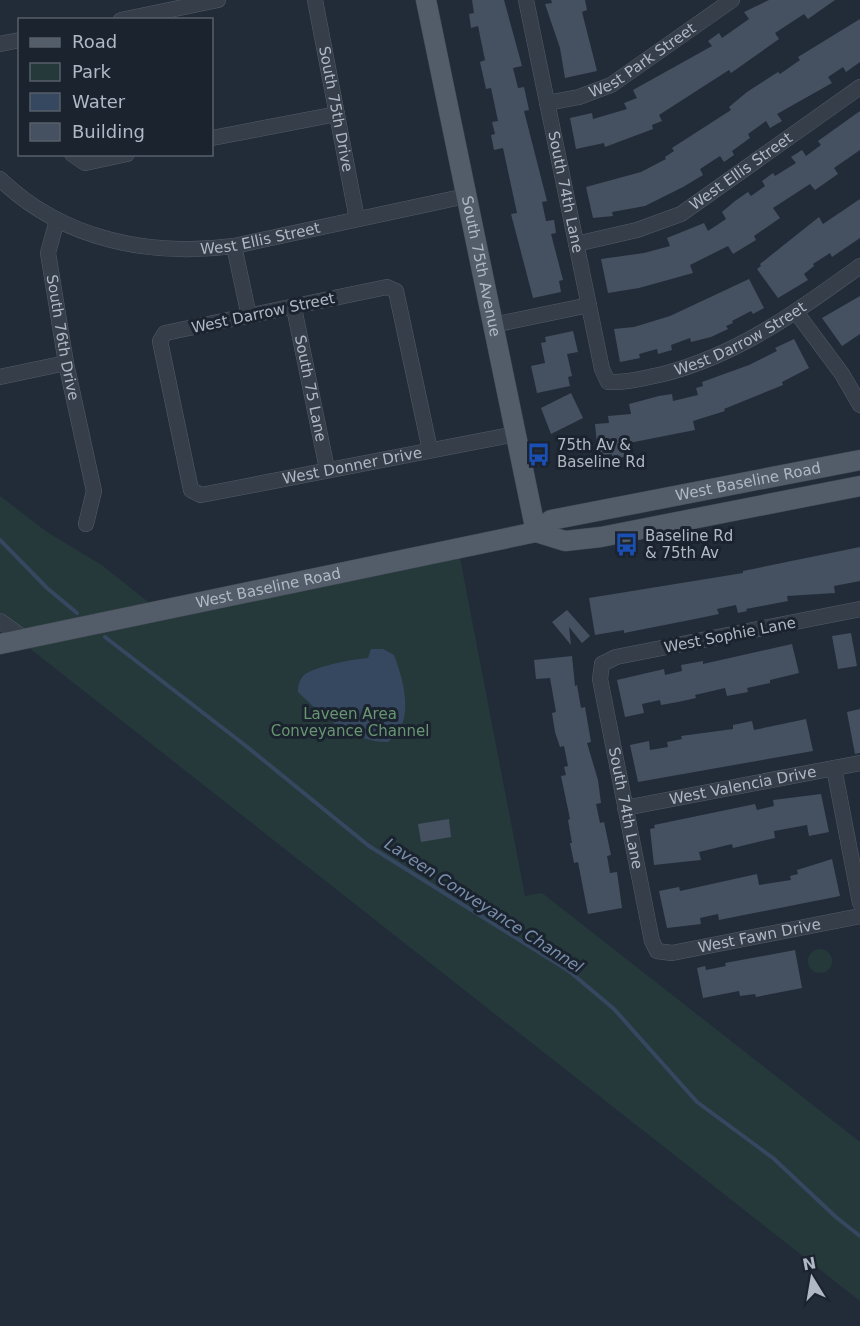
<svg xmlns="http://www.w3.org/2000/svg" width="860" height="1326" font-family="'DejaVu Sans',sans-serif">
<style>
.green{fill:#25393b}
.water{fill:#364760}
.lines{fill:none;stroke-linecap:round;stroke-linejoin:round}
.stream{stroke:#364760;stroke-width:4}
.building{fill:#455160}
.minor-casing{stroke:#535b67;stroke-width:16}
.major-casing{stroke:#3f4752;stroke-width:21}
.minor{stroke:#353e49;stroke-width:15}
.major{stroke:#535c69;stroke-width:20}
.labels{text-anchor:middle;stroke-width:6;stroke-linejoin:round;paint-order:stroke}
.street-label{font-size:15px;fill:#b0b8c5;stroke:#1b232e}
.poi-label{font-size:15px;fill:#b0b8c5;stroke:#1b232e;text-anchor:start}
.park-label{font-size:15px;fill:#689672;stroke:#1b232e}
.water-label{font-size:16px;font-style:italic;fill:#798fad;stroke:#1b232e}
</style>
<rect width="100%" height="100%" fill="#222c39"/>
<g class="green">
<polygon points="0,496 47,532 103,566 167,617 460,558 525,896 542,893 860,1142 860,1301 0,625"/>
<circle cx="820" cy="961" r="12"/>
</g>
<path class="water" d="M 371,649 L 383,649 L 394,655 C 404,681 416,724 388,742 C 351,742 324,717 298,692 C 298,686 299,680 304,675 C 316,666 353,659 368,658 Z"/>
<g class="lines">
<g class="stream">
<polyline points="0,540 47,588 77,613"/>
<polyline points="105,637 246,746 369,846 569,971 614,1009 697,1102 773,1158 837,1218 860,1236"/>
</g>
</g>
<g class="building">
<polygon points="472,0 504,0 522,66 513,68 518,88 524,87 529,110 524,111 547,201 542,202 546,221 554,220 556,233 551,234 563,280 559,281 561,292 533,298 511,214 517,213 503,148 494,150 491,135 495,134 492,122 498,121 491,88 486,89 480,62 485,60 478,26 471,28 469,14 474,13"/>
<polygon points="551,0 585,0 587,10 582,12 597,71 565,78 560,48 545,4 552,3"/>
<polygon points="769,0 835,0 808,19 804,14 775,33 779,39 731,73 729,70 659,115 662,121 652,125 653,129 605,147 604,143 576,149 570,118 592,113 593,119 627,109 624,103 637,98 633,90 712,46 708,41 719,33 722,38 749,19 744,12"/>
<polygon points="860,19 860,62 846,72 843,67 828,77 832,83 777,114 782,121 770,128 766,121 748,134 750,138 732,151 734,155 724,162 720,156 700,169 703,175 683,187 645,206 612,212 613,216 593,218 586,187 641,172 666,159 665,157 674,151 672,148 731,110 729,107 747,92 778,72 780,74 800,60 798,57"/>
<polygon points="860,111 860,150 834,168 838,174 815,190 810,184 773,208 780,218 754,236 756,240 733,254 728,246 690,265 693,273 639,288 608,293 601,259 644,253 670,246 667,238 704,223 708,231 726,219 722,212 735,201 748,192 751,196 765,186 762,181 773,173 775,176 796,163 791,157 802,150 806,156 821,145 818,141"/>
<polygon points="860,199 860,238 832,257 830,253 813,264 814,266 804,274 808,280 778,298 757,269 761,266 760,264 819,217 823,224"/>
<polygon points="749,279 764,308 753,314 751,311 732,321 733,323 726,326 728,329 711,337 691,342 690,338 671,345 672,350 658,354 657,349 639,354 640,358 620,362 614,329 634,327 670,316"/>
<polygon points="860,296 860,334 842,346 822,318"/>
<polygon points="573,331 578,352 567,354 572,376 568,377 570,386 537,393 531,366 545,363 541,343 546,342 545,337"/>
<polygon points="794,339 809,368 782,382 783,385 724,409 725,411 693,421 695,430 624,444 625,457 612,458 612,454 598,455 595,424 609,423 608,416 631,414 629,404 659,396 672,394 673,401 698,395 696,388 703,386 702,382 749,365 777,351 775,348"/>
<polygon points="571,393 583,418 551,434 541,408"/>
<polygon points="860,547 860,581 834,586 835,593 787,596 788,601 746,609 747,611 738,613 736,605 717,609 719,614 695,619 624,633 624,630 595,635 589,598 743,573 743,571"/>
<polygon points="567,610 590,636 582,643 569,627 571,645 552,622"/>
<polygon points="851,633 857,666 838,669 832,636"/>
<polygon points="792,644 799,673 770,680 770,683 747,688 748,692 727,696 725,688 695,695 696,698 678,702 661,705 660,700 642,704 644,713 625,717 617,680 664,669 665,675 682,671 681,665 703,661 703,664"/>
<polygon points="572,656 575,686 577,685 581,708 585,707 591,742 587,743 598,780 601,803 596,804 600,823 604,822 611,855 607,856 610,873 617,872 622,908 588,914 578,862 574,863 570,843 572,843 568,820 570,819 561,776 566,775 564,767 568,766 564,746 560,747 555,732 552,713 556,712 550,678 536,679 534,660"/>
<polygon points="860,709 860,753 855,754 847,712"/>
<polygon points="806,719 813,751 638,782 630,745 649,741 650,750 668,747 667,742 682,739 681,736 733,729 733,725 752,721 754,730"/>
<polygon points="821,794 829,832 809,836 807,825 774,831 775,838 733,848 732,844 699,852 701,860 654,865 650,829 655,828 654,825 755,804 757,810 774,806 773,800"/>
<polygon points="449,819 451,837 421,842 418,824"/>
<polygon points="832,859 840,896 719,920 718,914 700,918 701,924 667,928 659,891 679,887 680,891 757,874 759,885 791,880 790,876 798,874 797,870"/>
<polygon points="795,950 802,988 756,997 755,994 740,996 739,991 703,998 697,968 705,966 706,970 726,966 725,963"/>
</g>
<g class="lines">
<defs>
<g id="minor">
<path id="s1" d="M 315,0 L 357,219"/>
<path id="s2" d="M 526,0 L 602,369 L 608,382 C 627,383 644,378 663,374 C 738,355 798,311 860,266"/>
<polyline points="121,20 218,0"/>
<polyline points="0,44 20,40"/>
<path id="s3" d="M 547,103 L 579,97 L 611,85 L 732,0"/>
<polyline points="212,138 337,114"/>
<polyline points="72,154 85,163 127,154"/>
<path id="s4" d="M 0,179 C 63,240 150,257 234,246 L 466,196"/>
<path id="s5" d="M 57,220 L 48,253 L 66,363 L 94,491 L 86,524"/>
<path id="s6" d="M 576,244 L 637,230 L 681,214 L 860,87"/>
<polyline points="234,246 249,316"/>
<path id="s7" d="M 294,308 L 327,469"/>
<polyline points="796,312 842,374 860,405"/>
<polyline points="493,325 589,305"/>
<polyline points="0,377 66,363"/>
<path id="s8" d="M 430,450 L 396,291 L 387,287 L 165,333 L 160,341 L 191,490 L 201,495 L 516,434"/>
<path id="s9" d="M 860,609 L 616,657 L 602,664 L 600,679 L 652,941 L 657,951 L 672,953 L 860,916"/>
<polyline points="0,621 25,639"/>
<polyline points="834,768 860,903"/>
<path id="s10" d="M 625,808 L 860,763"/>
</g>
<g id="major">
<path id="s11" d="M 426,0 L 536,532"/>
<path id="s12" d="M 536,532 L 551,520 L 860,460"/>
<path id="s13" d="M 0,644 L 536,532 L 565,541 L 601,537 L 860,486"/>
</g>
</defs>
<use href="#minor" class="minor-casing"/>
<use href="#major" class="major-casing"/>
<use href="#minor" class="minor"/>
<use href="#major" class="major"/>
</g>
<defs>
<symbol id="bus-bare" viewBox="-9 -9 18 18"><path d="M-5-6H5V4H4V6H2V4H-2V6H-4V4H-5ZM-3.5-4V0h7V-4ZM-3.5 1.2v1.5H-2V1.2ZM2 1.2v1.5H3.5V1.2Z" fill="#1a4fb4" stroke="#1b232e" stroke-width="2.5" paint-order="stroke"/></symbol>
</defs>
<g fill-rule="evenodd">
<use href="#bus-bare" x="522" y="438" width="33" height="33"/>
<use href="#bus-bare" x="610" y="528" width="33" height="33"/>
</g>
<g class="labels">
<g class="street-label">
<text dy="5" stroke="none"><textPath href="#s3" startOffset="106">West Park Street</textPath></text>
<text dy="5" stroke="none"><textPath href="#s1" startOffset="111">South 75th Drive</textPath></text>
<text dy="5" stroke="none"><textPath href="#s6" startOffset="183">West Ellis Street</textPath></text>
<text dy="5" stroke="none"><textPath href="#s2" startOffset="196">South 74th Lane</textPath></text>
<text dy="5" stroke="none"><textPath href="#s4" startOffset="279">West Ellis Street</textPath></text>
<text dy="5" stroke="none"><textPath href="#s11" startOffset="272">South 75th Avenue</textPath></text>
<text transform="translate(263 313) rotate(-12)" y="5">West Darrow Street</text>
<text dy="5" stroke="none"><textPath href="#s5" startOffset="120">South 76th Drive</textPath></text>
<text dy="5" stroke="none"><textPath href="#s2" startOffset="532">West Darrow Street</textPath></text>
<text dy="5" stroke="none"><textPath href="#s7" startOffset="82">South 75 Lane</textPath></text>
<text dy="5" stroke="none"><textPath href="#s8" startOffset="726">West Donner Drive</textPath></text>
<text dy="5" stroke="none"><textPath href="#s12" startOffset="220">West Baseline Road</textPath></text>
<text dy="5" stroke="none"><textPath href="#s13" startOffset="274">West Baseline Road</textPath></text>
<text transform="translate(730 635) rotate(-11)" y="5">West Sophie Lane</text>
<text dy="5" stroke="none"><textPath href="#s10" startOffset="120">West Valencia Drive</textPath></text>
<text dy="5" stroke="none"><textPath href="#s9" startOffset="411">South 74th Lane</textPath></text>
<text dy="5" stroke="none"><textPath href="#s9" startOffset="662">West Fawn Drive</textPath></text>
</g>
<g class="poi-label">
<text x="557" y="450">75th Av &amp;<tspan x="557" dy="17">Baseline Rd</tspan></text>
<text x="645" y="541">Baseline Rd<tspan x="645" dy="17">&amp; 75th Av</tspan></text>
</g>
<g class="park-label">
<text x="350" y="719">Laveen Area<tspan x="350" dy="17">Conveyance Channel</tspan></text>
</g>
<g class="water-label">
<text transform="translate(484 905) rotate(33)" y="6">Laveen Conveyance Channel</text>
</g>
</g>
<rect x="18" y="18" width="195" height="138" fill="#1b232e" stroke="#575f6a" stroke-width="1.5"/>
<rect x="30" y="38" width="30" height="9" fill="#535c69" stroke="#575f6a" stroke-width="1.5"/>
<text x="72" y="48" font-size="18" fill="#b0b8c5">Road</text>
<rect x="30" y="63" width="30" height="18" fill="#25393b" stroke="#575f6a" stroke-width="1.5"/>
<text x="72" y="78" font-size="18" fill="#b0b8c5">Park</text>
<rect x="30" y="93" width="30" height="18" fill="#364760" stroke="#575f6a" stroke-width="1.5"/>
<text x="72" y="108" font-size="18" fill="#b0b8c5">Water</text>
<rect x="30" y="123" width="30" height="18" fill="#455160" stroke="#575f6a" stroke-width="1.5"/>
<text x="72" y="138" font-size="18" fill="#b0b8c5">Building</text>
<g transform="translate(812 1278) rotate(349)" stroke="#1b232e" stroke-width="4.5" paint-order="stroke">
<path d="M0-4.5L10 22L0 15L-10 22Z" fill="#b0b8c5"/>
<text y="-9" font-size="16" font-weight="bold" text-anchor="middle" fill="#b0b8c5">N</text>
</g>
</svg>
